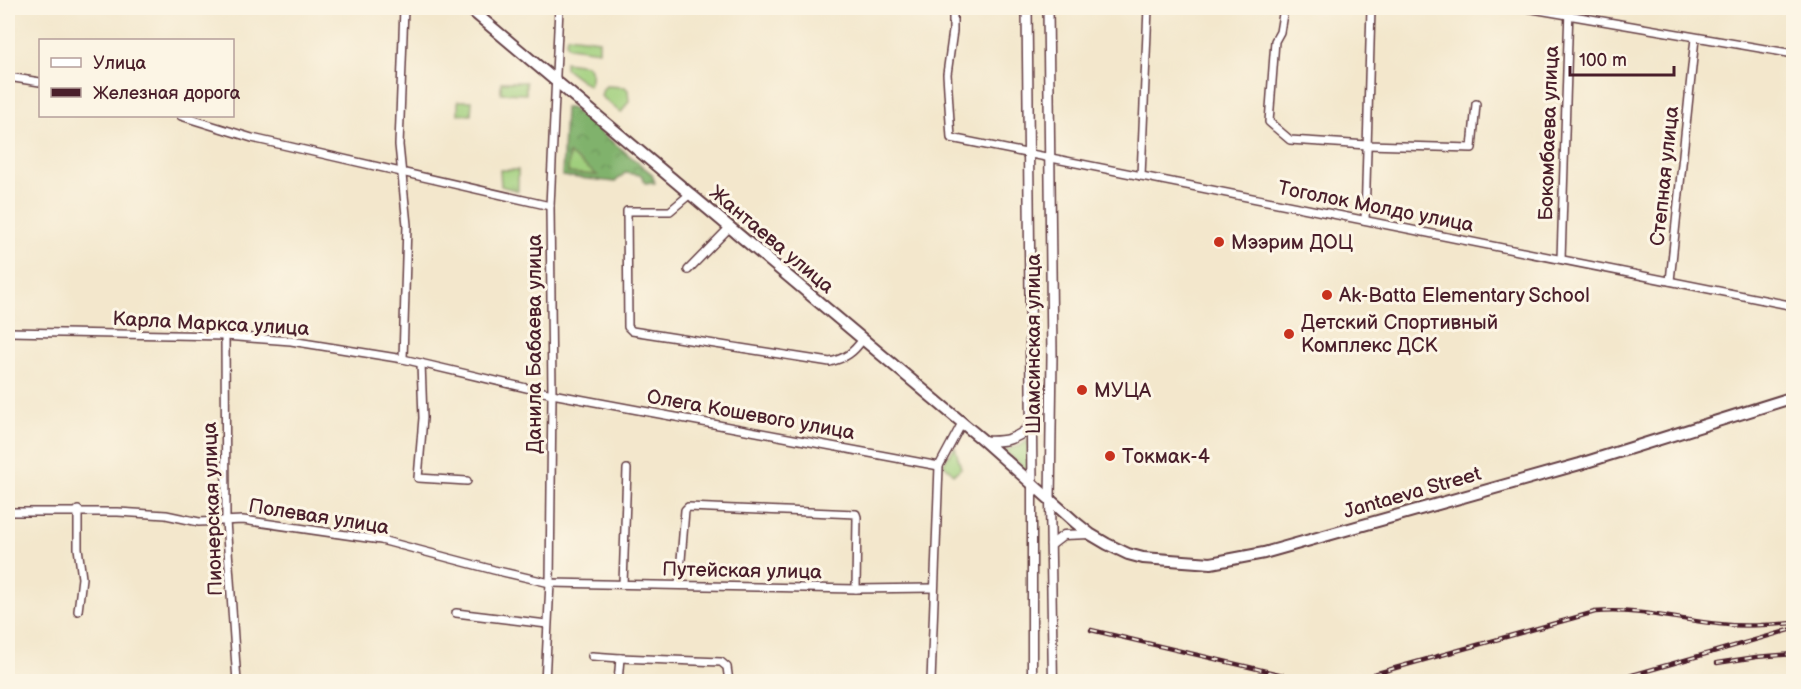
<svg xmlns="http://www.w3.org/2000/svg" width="1801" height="689" font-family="'Balsamiq Sans',sans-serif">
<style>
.grass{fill:#a0cf7d;stroke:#757754;stroke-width:1.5}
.forest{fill:url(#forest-crowns);stroke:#65684c;stroke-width:1.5}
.park{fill:url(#park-tufts);stroke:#757754;stroke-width:1.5}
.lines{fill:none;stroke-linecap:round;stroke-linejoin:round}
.minor-casing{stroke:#633d43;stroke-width:10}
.tertiary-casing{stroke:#633d43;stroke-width:11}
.secondary-casing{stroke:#633d43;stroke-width:12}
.primary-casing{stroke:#633d43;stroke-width:14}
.minor{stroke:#fff;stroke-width:7}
.tertiary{stroke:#fff;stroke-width:8}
.secondary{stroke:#fff;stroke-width:9}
.primary{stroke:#fff;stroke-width:10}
.rail-casing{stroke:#4a1f2b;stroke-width:4.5}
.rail{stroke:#fcf5e5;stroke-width:2;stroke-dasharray:7;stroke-linecap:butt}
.poi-dot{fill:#c8321e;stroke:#fcf5e5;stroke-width:2}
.labels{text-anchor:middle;stroke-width:6;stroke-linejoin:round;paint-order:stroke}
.street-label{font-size:20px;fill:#4a1f2b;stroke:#fcf5e5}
.poi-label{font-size:20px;fill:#4a1f2b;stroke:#fcf5e5;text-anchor:start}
</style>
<defs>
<pattern id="forest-crowns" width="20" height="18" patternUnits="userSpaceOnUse" patternTransform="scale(1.5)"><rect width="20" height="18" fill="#80b26c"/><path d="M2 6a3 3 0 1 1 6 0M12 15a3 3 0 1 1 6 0" fill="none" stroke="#6b9059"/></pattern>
<pattern id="park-tufts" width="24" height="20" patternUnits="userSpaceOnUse" patternTransform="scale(1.5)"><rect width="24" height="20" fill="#a0cf7d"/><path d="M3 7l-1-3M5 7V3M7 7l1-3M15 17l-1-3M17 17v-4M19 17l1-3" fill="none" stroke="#8bb16c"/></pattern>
</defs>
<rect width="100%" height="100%" fill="#fcf5e5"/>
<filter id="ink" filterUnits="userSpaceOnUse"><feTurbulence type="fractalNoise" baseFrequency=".0167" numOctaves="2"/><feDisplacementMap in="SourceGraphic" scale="12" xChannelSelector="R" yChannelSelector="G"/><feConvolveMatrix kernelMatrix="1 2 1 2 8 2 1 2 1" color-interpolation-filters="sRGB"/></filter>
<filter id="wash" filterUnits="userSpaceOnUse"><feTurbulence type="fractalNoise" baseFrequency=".008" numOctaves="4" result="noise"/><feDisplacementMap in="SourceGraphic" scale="24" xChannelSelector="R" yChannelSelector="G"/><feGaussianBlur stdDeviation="1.35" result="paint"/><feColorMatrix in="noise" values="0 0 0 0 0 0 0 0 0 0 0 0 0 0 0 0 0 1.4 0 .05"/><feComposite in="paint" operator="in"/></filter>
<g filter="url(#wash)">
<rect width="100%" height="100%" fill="#f3e7cc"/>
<g class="grass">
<polygon points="567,36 599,40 599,51 569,47 566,43"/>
<path d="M 565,62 L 587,65 C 593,72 592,78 589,86 L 565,68 Z"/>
<polygon points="606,86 625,87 628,90 629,101 621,113 601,96 603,89"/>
<polygon points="1028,440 1028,471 1003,450 1020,446"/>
<polygon points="955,447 961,468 954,474 943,464"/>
</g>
<polygon class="forest" points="565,108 571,108 652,174 655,183 645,183 641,175 625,173 615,182 562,176"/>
<g class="park">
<polygon points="501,82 526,82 526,94 501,93"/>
<polygon points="458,101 472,101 471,115 458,114"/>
<polygon points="569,154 597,175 568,173"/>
<polygon points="500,170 518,170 518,191 501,186"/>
</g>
</g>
<g filter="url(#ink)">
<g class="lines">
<defs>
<g id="minor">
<polyline points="953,8 953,31 947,74 951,138 1794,306"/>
<polyline points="1284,8 1280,32 1275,41 1269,122 1290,140 1367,145 1472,148 1476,104"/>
<polyline points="1527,8 1794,54"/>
<polyline points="8,77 40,82"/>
<polyline points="181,116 252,138 550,206"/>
<polyline points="1141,176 1148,8"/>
<path d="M 690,194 L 670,211 L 627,211 L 628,327 L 632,331 L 830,362 C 846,358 853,353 863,339"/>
<polyline points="1365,220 1371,8"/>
<polyline points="1561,259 1569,8"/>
<polyline points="688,270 730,227"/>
<polyline points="1670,281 1695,38"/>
<polyline points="8,332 225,336 291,341 403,359 552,394 939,466"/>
<polyline points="225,336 226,521 237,682"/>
<polyline points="403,359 407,225 399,145 404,8"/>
<polyline points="421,363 423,418 418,478 467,481"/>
<polyline points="78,510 78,548 82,578 78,611"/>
<polyline points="8,512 118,512 166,515 199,522 243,520 381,540 494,570 550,583 856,589 933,588"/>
<polyline points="623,584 627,469"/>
<polyline points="679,585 685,510 688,507 856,514 857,517 856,589"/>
<polyline points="456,613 547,624"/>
<polyline points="592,656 620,658"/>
<polyline points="545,682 550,583 552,394 550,206 559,8"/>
<polyline points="618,682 620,658 721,662 727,667 729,682"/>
<polyline points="931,682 939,466 962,423"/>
</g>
<g id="tertiary">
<polyline points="1032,484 1032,682"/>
<polyline points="1050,500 1053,682"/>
<polyline points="1051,545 1064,535 1090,534"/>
</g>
<g id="secondary">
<polyline points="1027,8 1032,484"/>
<polyline points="1048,8 1052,355 1050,500"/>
<path d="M 984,441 C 1004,442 1015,440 1030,427"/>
</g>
<polyline id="primary" points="469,8 984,441 1075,522 1090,534 1107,544 1128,554 1143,558 1211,563 1264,553 1580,464 1794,397"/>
</defs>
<use href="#minor" class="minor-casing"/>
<use href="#tertiary" class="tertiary-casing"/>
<use href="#secondary" class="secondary-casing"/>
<use href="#primary" class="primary-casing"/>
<use href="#minor" class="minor"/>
<use href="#tertiary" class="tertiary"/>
<use href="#secondary" class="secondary"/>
<use href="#primary" class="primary"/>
<defs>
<g id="rail">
<polyline points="1091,630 1313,682"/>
<polyline points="1717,663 1756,657 1794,654"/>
<path d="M 1374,674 L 1595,612 C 1638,608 1677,620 1719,624 C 1744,627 1769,625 1794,623"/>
<polyline points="1608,682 1793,629"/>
</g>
</defs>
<use href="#rail" class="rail-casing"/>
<use href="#rail" class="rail"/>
</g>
</g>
<g class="poi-dot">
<circle cx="1219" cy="242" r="6"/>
<circle cx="1327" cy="295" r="6"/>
<circle cx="1289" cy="334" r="6"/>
<circle cx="1082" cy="390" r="6"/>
<circle cx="1110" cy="456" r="6"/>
</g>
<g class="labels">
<g class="street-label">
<text transform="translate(1548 133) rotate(-88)" y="7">Бокомбаева улица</text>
<text transform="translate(1664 176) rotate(-84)" y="7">Степная улица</text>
<text transform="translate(1376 206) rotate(11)" y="7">Тоголок Молдо улица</text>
<text transform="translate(772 239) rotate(40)" y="7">Жантаева улица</text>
<text transform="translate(211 323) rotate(3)" y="7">Карла Маркса улица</text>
<text transform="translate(534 344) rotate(-90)" y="7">Данила Бабаева улица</text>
<text transform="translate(1033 344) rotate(-90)" y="7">Шамсинская улица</text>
<text transform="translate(751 414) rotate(10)" y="7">Олега Кошевого улица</text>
<text transform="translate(1412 492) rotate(-16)" y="7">Jantaeva Street</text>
<text transform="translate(212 509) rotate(-92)" y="7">Пионерская улица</text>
<text transform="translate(319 516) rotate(9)" y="7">Полевая улица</text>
<text transform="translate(742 570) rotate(1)" y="7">Путейская улица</text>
</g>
<g class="poi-label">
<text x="1231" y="249">Мээрим ДОЦ</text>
<text x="1339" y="302">Ak-Batta Elementary School</text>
<text x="1301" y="329">Детский Спортивный<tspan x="1301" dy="23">Комплекс ДСК</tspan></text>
<text x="1094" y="397">МУЦА</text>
<text x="1122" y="463">Токмак-4</text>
</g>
</g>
<rect width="1801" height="689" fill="none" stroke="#fcf5e5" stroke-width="30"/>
<rect x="39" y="39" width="195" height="78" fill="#fcf5e5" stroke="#b59f9b" stroke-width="1.5"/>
<rect x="51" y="58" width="30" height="9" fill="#ffffff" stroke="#b59f9b" stroke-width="1.5"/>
<text x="93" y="69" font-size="18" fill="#4a1f2b">Улица</text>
<rect x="51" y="88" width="30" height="9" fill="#4a1f2b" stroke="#b59f9b" stroke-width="1.5"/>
<text x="93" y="99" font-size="18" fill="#4a1f2b">Железная дорога</text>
<path d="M1570 66v9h104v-9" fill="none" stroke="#4a1f2b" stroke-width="3"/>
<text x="1579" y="66" font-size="18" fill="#4a1f2b" stroke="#fcf5e5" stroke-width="4.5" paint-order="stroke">100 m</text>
</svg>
